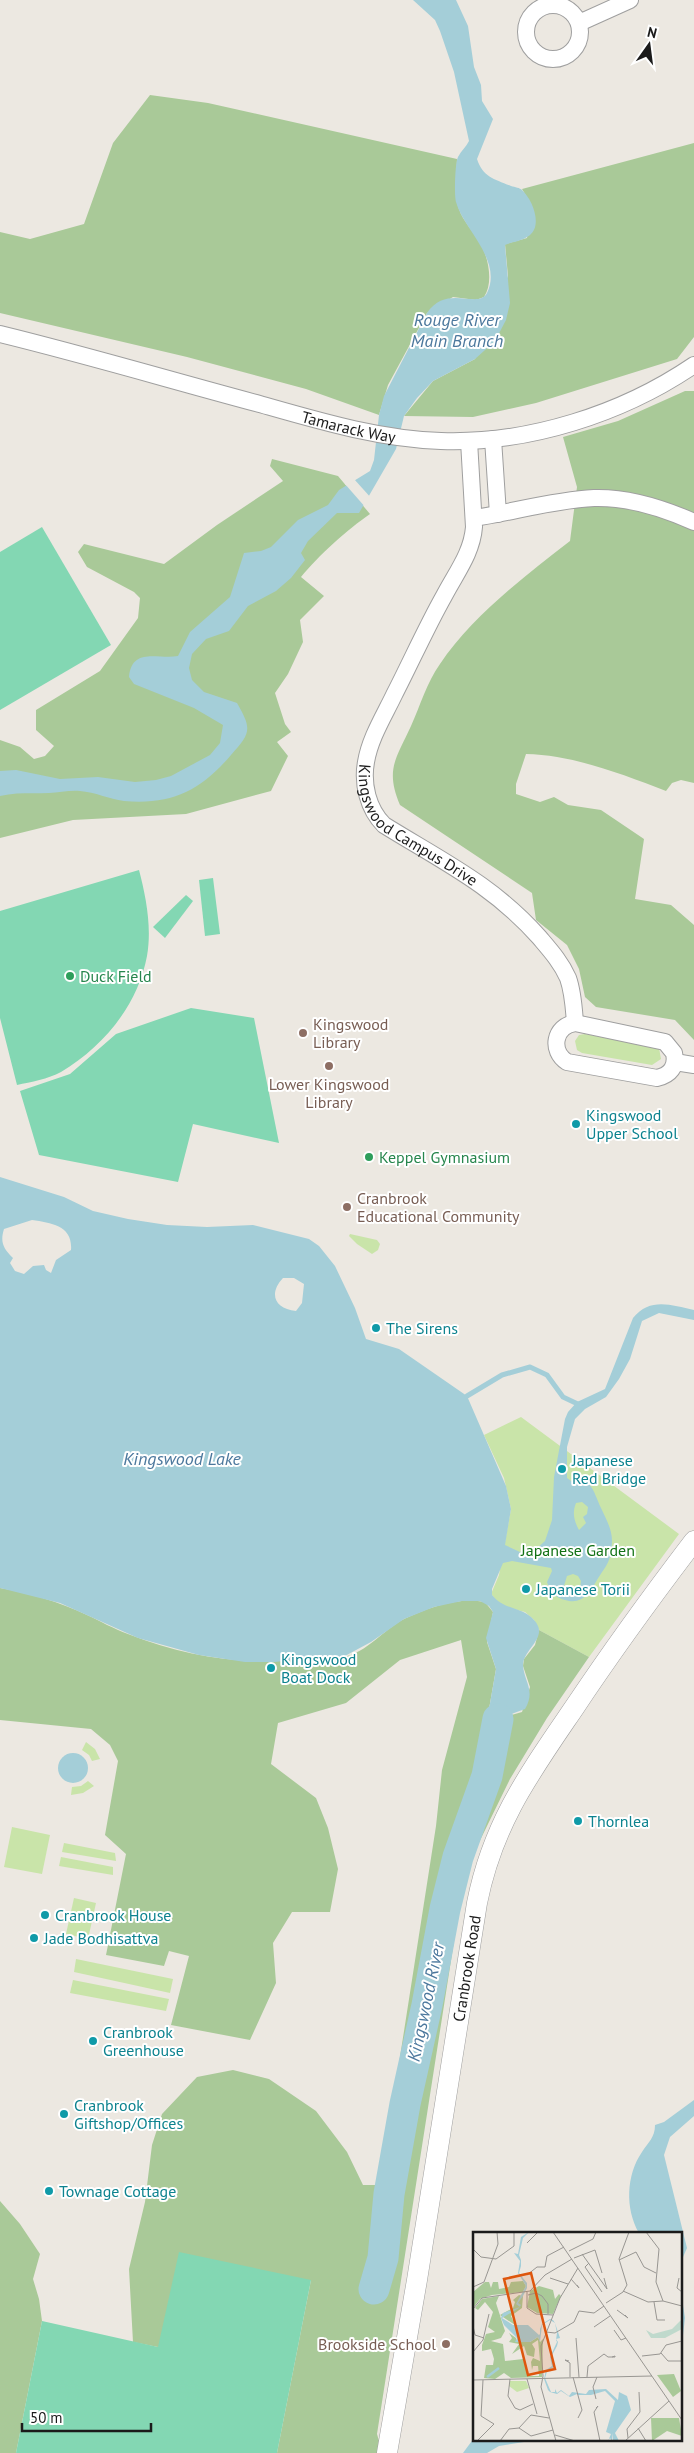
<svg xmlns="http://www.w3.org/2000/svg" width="694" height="2453" font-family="'PT Sans',sans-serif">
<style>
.grass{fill:#c9e4a9}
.forest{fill:#a9c998}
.pitch{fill:#83d7b3}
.water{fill:#a4ced8;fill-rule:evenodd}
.pier{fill:#ece8e1}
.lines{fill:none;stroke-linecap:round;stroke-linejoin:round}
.stream{stroke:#a4ced8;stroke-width:5}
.river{stroke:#a4ced8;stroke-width:31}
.minor-casing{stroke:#9f9f9f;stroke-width:18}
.tertiary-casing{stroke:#9f9f9f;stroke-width:21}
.minor{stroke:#fff;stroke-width:16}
.tertiary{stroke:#fff;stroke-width:20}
.leisure-dot{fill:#2e9e5b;stroke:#fff;stroke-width:2}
.education-dot{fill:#8d6e63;stroke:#fff;stroke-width:2}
.culture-dot{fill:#0f9aa8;stroke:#fff;stroke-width:2}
.labels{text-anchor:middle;stroke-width:4;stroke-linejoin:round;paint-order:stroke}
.street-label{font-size:16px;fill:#1b1b1b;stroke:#fff}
.leisure-label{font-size:16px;fill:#27864d;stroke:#fff;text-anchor:start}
.education-label{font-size:16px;fill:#785e54;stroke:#fff;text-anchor:start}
.culture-label{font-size:16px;fill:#0d838f;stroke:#fff;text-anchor:start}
.park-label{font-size:16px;fill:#127115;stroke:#fff}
.water-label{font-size:18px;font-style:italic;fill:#4c789d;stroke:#fff}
.inset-river{fill:none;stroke:#a4ced8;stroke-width:2.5}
.inset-road{fill:none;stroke:#989692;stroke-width:1}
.view{fill:#de560d;fill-opacity:0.15;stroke:#de560d;stroke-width:2.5}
.inset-edge{fill:none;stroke:#1b1b1b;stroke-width:2.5}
</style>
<rect width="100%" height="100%" fill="#ece8e1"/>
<g class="grass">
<polygon points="585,1034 659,1048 661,1059 652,1065 582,1053 577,1050 575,1041 579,1035"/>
<polygon points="350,1234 377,1240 380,1244 378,1250 372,1254 357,1244 349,1236"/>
<polygon points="521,1417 679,1534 589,1657 539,1630 534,1620 525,1612 501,1606 491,1594 499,1575 511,1509 504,1478 484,1435"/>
<polygon points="86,1742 95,1749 100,1759 92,1761 89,1755 82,1750"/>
<polygon points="88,1781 94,1786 83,1793 71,1795 72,1787 81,1786"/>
<polygon points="12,1827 50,1835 42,1874 4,1867"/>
<polygon points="64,1843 115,1853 116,1861 62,1852"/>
<polygon points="61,1857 113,1867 113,1875 59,1866"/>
<polygon points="74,1898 96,1903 88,1939 66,1934"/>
<polygon points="76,1959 173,1979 170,1993 74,1972"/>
<polygon points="73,1980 169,1999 166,2011 70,1993"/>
</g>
<g class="forest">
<path d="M 150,95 L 208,103 L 457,159 C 457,176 453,193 459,209 C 463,221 473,231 480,242 C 488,257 494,282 484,297 L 476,300 L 453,297 L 427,313 L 388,385 L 379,415 L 306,389 L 187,357 L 0,313 L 0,232 L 30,239 L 84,224 L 113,143 Z"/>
<polygon points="694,143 694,337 677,359 536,403 473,417 404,416 433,381 475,359 508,276 505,244 527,238 532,206 522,189"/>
<path d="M 685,391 L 694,391 L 694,783 L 681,780 L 672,783 L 666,791 C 622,774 573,755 526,754 L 516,784 L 516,794 L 540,802 L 554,797 L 568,805 L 601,810 L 644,839 L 635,899 L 671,905 L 694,925 L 694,1040 L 675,1020 L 596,1007 L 585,997 L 579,969 L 567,945 L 536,920 L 532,893 L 400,805 C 385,769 396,759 411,726 C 420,706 427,682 440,664 C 472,616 525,576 570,541 L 577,487 L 563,437 L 618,421 Z"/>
<path d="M 272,459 L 338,476 L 370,514 C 348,529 318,556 301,577 L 324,596 L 300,620 L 303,642 L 288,674 L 275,693 L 285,724 L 291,732 L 277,742 L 288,756 L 271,791 L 186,814 L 73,820 L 0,838 L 0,740 L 20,747 L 34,759 L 45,756 L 54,746 L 36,730 L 36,710 L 100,671 L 138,618 L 140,598 L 134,592 L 87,567 L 78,552 L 84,544 L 164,564 L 217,525 L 283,481 L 270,466 Z"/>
<path d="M 0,1588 C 30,1593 59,1602 87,1615 C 100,1621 114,1629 128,1634 C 190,1658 247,1667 313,1657 C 323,1656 334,1659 343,1657 C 367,1653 384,1629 404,1619 C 427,1608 459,1596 485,1602 L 493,1612 L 487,1642 L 496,1669 L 489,1709 L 498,1719 L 522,1712 L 530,1687 L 523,1666 L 524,1659 L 535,1645 L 539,1630 L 589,1657 L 547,1718 L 510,1779 L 465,1871 L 377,2434 L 379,2441 L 377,2453 L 277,2453 L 311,2280 L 158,2347 L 133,2342 L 129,2269 L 145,2202 L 152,2145 L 162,2114 L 197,2077 L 233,2070 L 269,2079 L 316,2111 L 347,2152 L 363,2185 L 380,2185 L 436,1826 L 442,1770 L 467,1677 L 461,1640 L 400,1660 L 346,1703 L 278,1723 L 271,1764 L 316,1798 L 328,1828 L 338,1869 L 330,1912 L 292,1912 L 273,1943 L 276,1983 L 250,2040 L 171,2025 L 189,1956 L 169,1951 L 164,1966 L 106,1955 L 126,1854 L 105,1835 L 118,1761 L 110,1745 L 91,1729 L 0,1720 Z"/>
<polygon points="0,2201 20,2224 40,2254 33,2279 39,2299 42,2321 16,2453 0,2453"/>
</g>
<g class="pitch">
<polygon points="42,527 111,645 0,710 0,552"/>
<path d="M 139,870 C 146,897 152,927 147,956 C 138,1005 103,1047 61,1072 C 48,1079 31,1082 17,1085 L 0,1018 L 0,911 Z"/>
<polygon points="213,878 220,934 205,936 199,880"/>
<polygon points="186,895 193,901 165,938 153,927"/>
<polygon points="191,1008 254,1018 279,1143 193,1124 178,1182 39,1155 20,1091 70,1074 116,1034"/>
<polygon points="179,2252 311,2280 277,2453 16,2453 42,2321 158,2347"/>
</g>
<g class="water">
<path d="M 413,0 L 456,0 L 468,26 L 474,67 L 481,85 L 482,101 L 493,119 L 477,159 C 483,177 494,179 511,186 C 515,187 520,188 522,190 C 533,200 544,228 527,237 C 521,241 512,242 505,245 L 510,303 L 506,320 L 495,341 L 475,359 L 433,381 L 417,398 L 404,416 L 396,449 L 359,513 L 337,513 L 308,541 L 301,553 L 305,560 L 291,578 L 276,591 L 248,606 L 229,631 L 206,639 L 192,654 L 189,668 L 192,680 L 204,692 L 237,703 C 252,729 251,733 231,755 C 200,791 172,805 124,801 C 109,799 95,792 80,791 C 69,790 59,793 49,793 C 33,794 17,792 0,796 L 0,771 L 16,770 L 60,779 L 98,777 L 135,782 L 156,780 L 171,776 L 210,755 L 220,743 L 223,725 L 194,708 L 134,684 L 129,677 C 132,646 159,660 178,656 L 190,632 L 230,597 L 244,553 L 261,551 L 271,547 L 298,520 L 328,505 L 339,490 L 370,471 L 374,460 L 379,415 L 384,396 L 427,313 C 447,283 478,310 487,293 C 503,260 463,229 456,202 C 454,196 455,162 458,157 C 461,151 466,147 469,141 L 454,72 L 440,31 L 435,20 Z"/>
<path d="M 0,1177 L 64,1197 L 93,1211 L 128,1219 L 167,1225 L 207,1227 L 253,1225 L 309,1239 L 319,1246 L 335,1266 L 355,1308 L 366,1339 L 399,1349 L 467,1396 L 506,1486 L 511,1509 L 505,1545 L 520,1552 L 535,1550 L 545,1541 L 552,1520 L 554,1477 L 565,1419 L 568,1412 L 577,1402 L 605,1389 L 633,1318 C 650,1297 671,1305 694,1310 L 694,1320 L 659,1313 L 642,1321 L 630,1359 L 619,1379 L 606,1397 L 585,1409 L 575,1419 L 567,1447 L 567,1478 L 574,1483 L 589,1484 C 595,1491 597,1500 601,1508 C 606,1519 612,1529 612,1541 C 611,1563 607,1564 597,1580 C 589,1594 582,1605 565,1600 C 555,1598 550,1591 547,1582 L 552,1571 L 551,1568 L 512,1561 L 503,1563 L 492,1589 L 492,1595 C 505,1611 522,1606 534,1620 C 550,1637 523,1649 523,1665 C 524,1682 536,1690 525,1709 L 498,1719 L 493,1717 L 489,1709 L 496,1669 L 486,1638 L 493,1612 L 489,1606 L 480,1601 L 462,1601 L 434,1607 L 404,1619 L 371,1642 L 343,1657 L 315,1657 L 275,1662 L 245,1662 L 199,1655 L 138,1638 L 60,1603 L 0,1588 ZM 32,1220 C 52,1223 73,1226 71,1250 L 56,1260 L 51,1273 L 46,1270 L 44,1265 L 33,1266 L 24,1274 L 15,1271 L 10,1263 L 13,1258 C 3,1248 0,1242 4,1229 ZM 283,1278 L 294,1278 L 304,1284 L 302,1303 L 296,1311 C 275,1309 268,1294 283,1278 ZM 582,1502 L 588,1507 L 587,1514 L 583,1517 L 586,1523 L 579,1530 C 574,1521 572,1513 576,1503 ZM 573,1574 L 578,1576 L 581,1581 L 580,1588 L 569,1595 L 563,1589 L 567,1576 Z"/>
<circle cx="73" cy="1768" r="15"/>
<path d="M 694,2100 L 694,2116 L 670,2137 L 664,2155 L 687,2248 L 680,2264 L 680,2233 L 639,2233 C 625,2209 626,2175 642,2152 C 648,2142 655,2138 655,2125 L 664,2122 Z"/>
<polygon points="680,2286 685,2318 680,2360"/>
<polygon points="474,2438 474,2439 543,2439 499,2446 487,2453 463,2453"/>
</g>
<polygon class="pier" points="354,479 372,499 366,508 345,484"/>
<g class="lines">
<polyline class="stream" points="467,1396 502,1375 530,1367 547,1375 563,1397 582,1406"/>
<polyline class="river" points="374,2289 383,2258 389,2194 405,2104 427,2005 445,1909 458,1857 487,1776 498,1719"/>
<defs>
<g id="minor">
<circle cx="553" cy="32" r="27"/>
<polyline points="579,23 630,0"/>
<path id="s1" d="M 0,334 C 86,355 170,380 256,403 C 316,420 378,439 441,441 C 528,444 622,414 694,365"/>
<polyline points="493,439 498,514"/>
<path id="s2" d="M 469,441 L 474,527 C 472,553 456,573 444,596 C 426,628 411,662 394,695 C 384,716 370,738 366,762 C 362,784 368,809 384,825 C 442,861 493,885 539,937 C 550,950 561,962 568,978 C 573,992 574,1008 575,1023"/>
<path d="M 474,518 C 513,512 554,500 594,498 C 627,497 665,509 694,522"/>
<path d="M 575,1023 L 665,1042 L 674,1053 C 677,1067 670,1075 657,1078 L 567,1062 C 550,1051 554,1026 575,1023 Z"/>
<polyline points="675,1062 694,1065"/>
</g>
<g id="tertiary">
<path id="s3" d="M 387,2453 L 417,2280 L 477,1903 C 493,1823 529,1774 574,1708 C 612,1651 652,1596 694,1541"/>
</g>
</defs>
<use href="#minor" class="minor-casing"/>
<use href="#tertiary" class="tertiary-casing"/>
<use href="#minor" class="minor"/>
<use href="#tertiary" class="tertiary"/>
</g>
<g class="leisure-dot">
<circle cx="70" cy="976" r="5"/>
<circle cx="369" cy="1157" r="5"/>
</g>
<g class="education-dot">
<circle cx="303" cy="1033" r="5"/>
<circle cx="329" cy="1066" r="5"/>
<circle cx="347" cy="1207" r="5"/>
<circle cx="446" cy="2344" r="5"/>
</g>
<g class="culture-dot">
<circle cx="576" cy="1124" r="5"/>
<circle cx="376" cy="1328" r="5"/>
<circle cx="562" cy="1469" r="5"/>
<circle cx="526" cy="1589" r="5"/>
<circle cx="271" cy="1668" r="5"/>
<circle cx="578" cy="1821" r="5"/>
<circle cx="45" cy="1915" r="5"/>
<circle cx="34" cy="1938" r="5"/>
<circle cx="93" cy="2041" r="5"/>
<circle cx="64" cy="2114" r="5"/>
<circle cx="49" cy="2191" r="5"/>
</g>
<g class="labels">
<g class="street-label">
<text dy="6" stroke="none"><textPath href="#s1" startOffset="361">Tamarack Way</textPath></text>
<text dy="6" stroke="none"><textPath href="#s2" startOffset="435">Kingswood Campus Drive</textPath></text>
<text dy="6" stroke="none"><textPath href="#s3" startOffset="491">Cranbrook Road</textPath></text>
</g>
<g class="leisure-label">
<text x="80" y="982">Duck Field</text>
<text x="379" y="1163">Keppel Gymnasium</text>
</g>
<g class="education-label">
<text x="313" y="1030">Kingswood<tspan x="313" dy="18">Library</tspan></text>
<text x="329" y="1090" text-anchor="middle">Lower Kingswood<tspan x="329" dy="18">Library</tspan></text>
<text x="357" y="1204">Cranbrook<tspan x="357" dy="18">Educational Community</tspan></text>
<text x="436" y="2350" text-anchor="end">Brookside School</text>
</g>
<g class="culture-label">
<text x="586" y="1121">Kingswood<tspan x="586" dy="18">Upper School</tspan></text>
<text x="386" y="1334">The Sirens</text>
<text x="572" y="1466">Japanese<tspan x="572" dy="18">Red Bridge</tspan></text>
<text x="536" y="1595">Japanese Torii</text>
<text x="281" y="1665">Kingswood<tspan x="281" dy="18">Boat Dock</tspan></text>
<text x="588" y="1827">Thornlea</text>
<text x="55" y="1921">Cranbrook House</text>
<text x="44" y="1944">Jade Bodhisattva</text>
<text x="103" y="2038">Cranbrook<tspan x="103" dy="18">Greenhouse</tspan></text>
<text x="74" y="2111">Cranbrook<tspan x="74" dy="18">Giftshop/Offices</tspan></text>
<text x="59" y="2197">Townage Cottage</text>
</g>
<g class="park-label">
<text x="578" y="1556">Japanese Garden</text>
</g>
<g class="water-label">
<text x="457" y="326">Rouge River<tspan x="457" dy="21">Main Branch</tspan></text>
<text x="182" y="1465">Kingswood Lake</text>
<text transform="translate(426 2002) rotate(-78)" y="6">Kingswood River</text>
</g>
</g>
<g transform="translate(473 2232)">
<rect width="209" height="209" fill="#ece8e1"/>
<path d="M 37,149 L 53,149 L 56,156 L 44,160 L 36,154 Z" fill="#c9e4a9"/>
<path d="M 50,49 L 53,54 L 50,60 L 19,63 L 7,67 L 0,76 L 0,60 L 12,50 L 16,50 L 18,56 L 20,50 L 25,50 L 26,57 L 36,55 L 38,50 ZM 66,54 L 80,58 L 82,67 L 86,62 L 88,64 L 80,82 L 64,81 L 54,75 L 57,59 ZM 46,63 L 50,64 L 49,76 L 38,84 L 42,93 L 27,83 L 40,76 L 42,70 L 40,68 ZM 26,64 L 23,71 L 32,99 L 28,106 L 18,109 L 30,112 L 32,129 L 50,127 L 56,144 L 66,144 L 65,134 L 60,134 L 59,138 L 58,130 L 60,126 L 67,129 L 65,108 L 59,112 L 62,117 L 61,125 L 54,123 L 51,114 L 39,122 L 46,112 L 36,110 L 39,106 L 36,101 L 43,106 L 43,110 L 57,110 L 65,105 L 67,110 L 70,107 L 69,145 L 38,146 L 31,141 L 22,147 L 11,146 L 13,133 L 20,133 L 21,127 L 18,117 L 9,119 L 9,113 L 13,102 L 22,100 L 15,95 L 20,80 L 12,70 L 5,78 L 2,76 L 9,67 ZM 201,142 L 208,159 L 200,165 L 184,143 ZM 178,186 L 206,186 L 209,204 L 194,199 L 179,209 Z" fill="#a9c998"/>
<path d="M 209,87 L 209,97 L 192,106 L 178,106 L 173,98 L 180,102 L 199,97 Z" fill="#bfd9cc"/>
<path d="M 56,0 L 50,6 L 46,23 L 48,28 L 48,34 L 46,41 L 54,51 L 54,56 L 50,64 L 45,71 L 48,73 L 46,76 L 29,86 L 40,93 L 55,93 L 66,103 L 67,102 L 67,97 L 69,92 L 77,87 L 80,88 L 82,91 L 87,106 L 83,107 L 85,110 L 84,114 L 78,125 L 81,135 L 74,139 L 73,143 L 72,146 L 78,160 L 82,160 L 82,157 L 84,161 L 88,158 L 96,164 L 99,160 L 113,162 L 116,158 L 133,157 L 145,168 L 146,160 L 154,164 L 158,178 L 142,201 L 146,209 L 140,209 L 140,201 L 139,209 L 137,206 L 135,209 L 138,202 L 133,200 L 142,169 L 132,159 L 118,163 L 105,163 L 104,162 L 97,165 L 88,159 L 84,162 L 77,160 L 75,158 L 71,147 L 73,138 L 79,134 L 77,125 L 84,110 L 83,108 L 84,101 L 82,91 L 77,88 L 69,93 L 67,110 L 65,105 L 57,110 L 42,110 L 44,106 L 31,93 L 28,86 L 30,81 L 47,75 L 43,72 L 53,54 L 45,41 L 47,29 L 41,21 L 45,22 L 48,5 Z" fill="#a4ced8"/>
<path class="inset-river" d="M 14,145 L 26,136"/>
<path class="inset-road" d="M 80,0 L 209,188M 173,0 L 186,17 L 183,50 L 190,69M 54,11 L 65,0M 0,17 L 8,25 L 23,27 L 41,14 L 41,0M 122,18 L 129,41M 96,19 L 120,7 L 123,0M 109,22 L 134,57 L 131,46M 101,26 L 122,18M 146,28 L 163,20 L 171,35 L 183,41M 116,31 L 112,35 L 129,60M 54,43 L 64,35 L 72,35 L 74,24 L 91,15M 77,46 L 95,52M 206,46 L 204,56 L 209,60M 98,47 L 106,56 L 104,53M 0,55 L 11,50 L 25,12 L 24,0M 150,59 L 175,70 L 190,69 L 209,74M 54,60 L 54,76 L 63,82 L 80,83M 55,63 L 63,61 L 69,64 L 75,72 L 75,82M 181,70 L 184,88 L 192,88M 133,71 L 150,60 L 154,53 L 146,27 L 156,0M 0,77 L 9,66 L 57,59 L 72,43 L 99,27M 144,78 L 155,86 L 152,83M 0,94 L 2,103 L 11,106M 121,95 L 137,84M 141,98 L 148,108 L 153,106M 73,100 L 82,101 L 101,90 L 106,79 L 121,81 L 131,74M 103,106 L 106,145M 0,120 L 10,108 L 16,82M 188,121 L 195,129 L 209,129M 131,122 L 135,125 L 142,125 L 142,124 L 139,125M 169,124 L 187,122 L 193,113 L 209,109M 96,129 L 92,128 L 97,131 L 97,145M 100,145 L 109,178 L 105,186M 114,145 L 115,134 L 131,122M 37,147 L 35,164 L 42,176 L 47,178 L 60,172M 54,147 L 64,182M 0,148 L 179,144M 123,167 L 120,155 L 124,145M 123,176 L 125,174 L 121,180 L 127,209M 46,196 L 58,204 L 80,198M 46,196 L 58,183 L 76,186M 165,196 L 173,209M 82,203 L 102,209M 155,206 L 154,197 L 167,180 L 166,160M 4,209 L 21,192 L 8,184 L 10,148M 27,209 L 36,197 L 46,196M 83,209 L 68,155 L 70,144 L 68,114 L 87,66 L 105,36M 152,209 L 196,169"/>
<path class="view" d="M 58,41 L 82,137 L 55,143 L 31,47 Z"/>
<rect width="209" height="209" class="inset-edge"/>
</g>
<g transform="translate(649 45) rotate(14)" stroke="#ffffff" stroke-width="4" paint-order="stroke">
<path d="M0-4L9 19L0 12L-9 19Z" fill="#1b1b1b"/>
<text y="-8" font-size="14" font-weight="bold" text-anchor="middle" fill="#1b1b1b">N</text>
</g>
<path d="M22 2423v8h129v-8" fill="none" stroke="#1b1b1b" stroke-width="2.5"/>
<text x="30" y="2423" font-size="15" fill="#1b1b1b" stroke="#ffffff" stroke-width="4" paint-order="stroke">50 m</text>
</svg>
